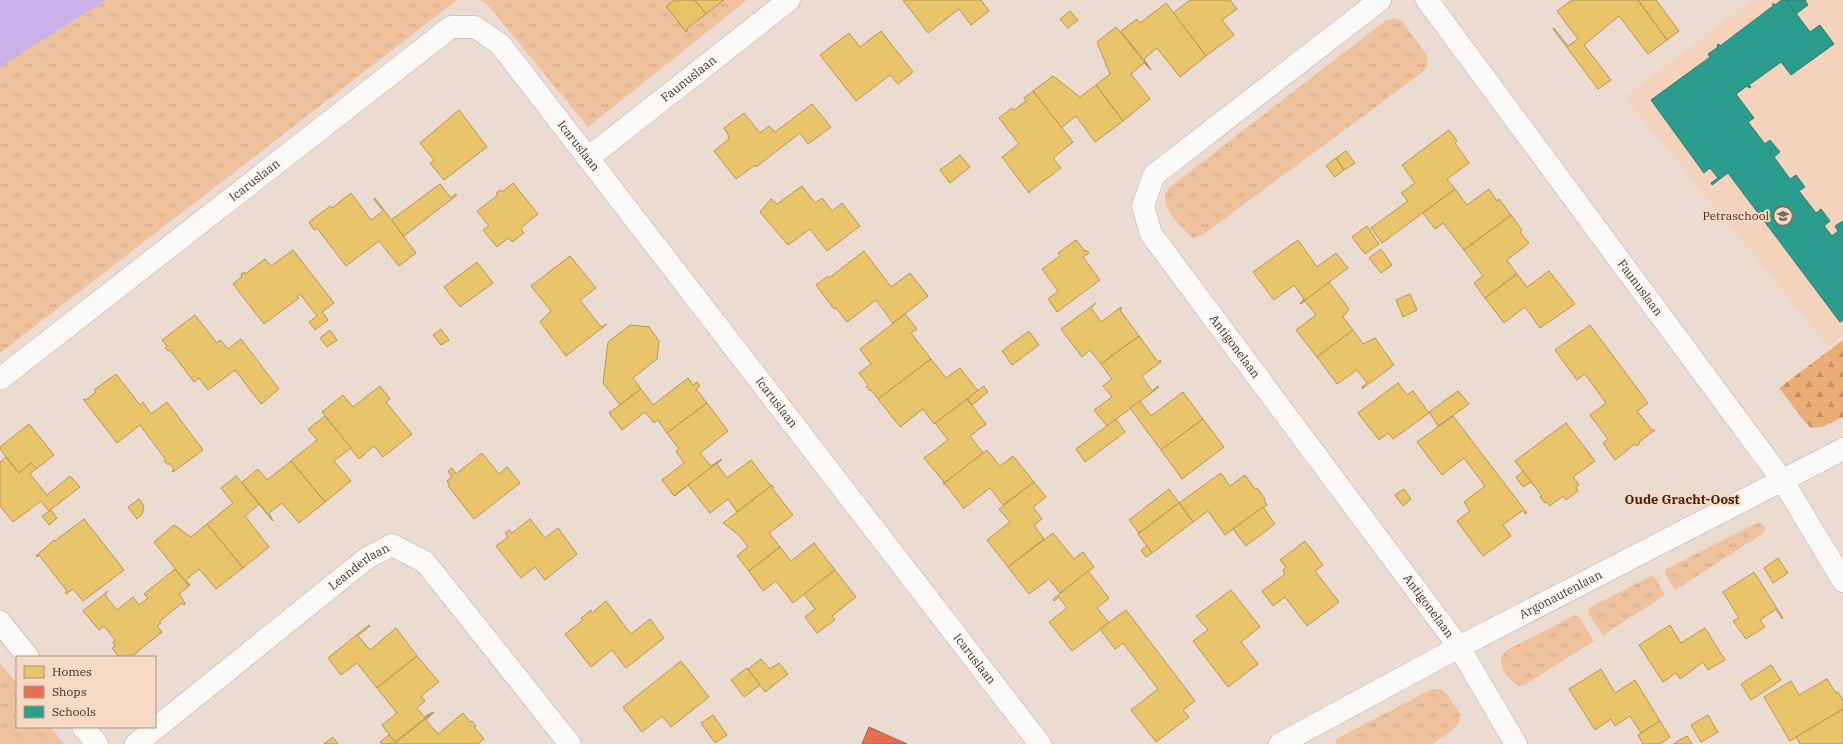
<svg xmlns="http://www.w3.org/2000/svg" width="1843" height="744" font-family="'IBM Plex Serif',serif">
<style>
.built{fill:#f3d3bb}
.grass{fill:url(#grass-tufts)}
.forest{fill:url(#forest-firs)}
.water{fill:#cab1ea}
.homes{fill:#e9c46a;stroke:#b89651}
.shops{fill:#e76f51;stroke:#b75b3f}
.schools{fill:#2a9d8f;stroke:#337b6b}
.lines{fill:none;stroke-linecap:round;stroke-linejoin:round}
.street-casing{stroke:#c1ad9e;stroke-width:23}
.street{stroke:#fcfaf8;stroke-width:22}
.labels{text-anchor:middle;stroke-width:4;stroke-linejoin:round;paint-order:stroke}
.street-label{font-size:12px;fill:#472c16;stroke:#f6dac5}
.poi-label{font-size:12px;fill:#472c16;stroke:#f6dac5;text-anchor:end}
.neighbourhood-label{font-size:13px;font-weight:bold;fill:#442407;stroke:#f6dac5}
</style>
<defs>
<pattern id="grass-tufts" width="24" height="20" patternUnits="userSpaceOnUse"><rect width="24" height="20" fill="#efc19d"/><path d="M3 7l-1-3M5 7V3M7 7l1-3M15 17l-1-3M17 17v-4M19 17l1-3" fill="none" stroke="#cea686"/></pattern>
<pattern id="forest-firs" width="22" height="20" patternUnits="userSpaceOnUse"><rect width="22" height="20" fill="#eaad75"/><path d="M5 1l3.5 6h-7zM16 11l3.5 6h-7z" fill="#bf8d5f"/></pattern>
</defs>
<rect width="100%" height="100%" fill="#ebdbd0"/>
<polygon class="built" points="1752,0 1843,0 1843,335 1828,346 1625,97"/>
<g class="grass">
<polygon points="106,0 457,0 0,353 0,67"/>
<polygon points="480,0 747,0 588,127 487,4"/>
<path d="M 1394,18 L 1402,21 L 1426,54 L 1428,63 L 1424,71 L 1204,234 L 1194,238 C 1184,232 1162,208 1165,195 C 1166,193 1168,189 1170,187 L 1385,21 Z"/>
<polygon points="1759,522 1763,525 1765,529 1762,534 1675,590 1665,573 1666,569"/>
<polygon points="1651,576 1655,578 1665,595 1603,635 1588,613 1589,608"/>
<path d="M 1575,615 L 1580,618 L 1594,641 L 1526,684 L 1519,686 C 1508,680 1500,669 1501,657 L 1507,650 Z"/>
<polygon points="0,663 17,684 17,727 51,727 64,744 0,744"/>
<polygon points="1432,689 1441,689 1447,694 1460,714 1459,722 1453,730 1432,744 1336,744 1336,739"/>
</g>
<polygon class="forest" points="1843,340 1843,417 1822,427 1811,428 1805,422 1779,388"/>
<polygon class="water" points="0,0 106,0 0,67"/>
<g class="homes">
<polygon points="675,0 695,0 706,14 686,29 688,30 686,32 666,6"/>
<polygon points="695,0 724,0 706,14"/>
<polygon points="903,0 981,0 989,11 971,25 959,9 928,33"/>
<polygon points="1190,0 1230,0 1237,9 1222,20 1234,35 1206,56 1173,13"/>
<polygon points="1572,0 1638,0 1667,40 1648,54 1619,16 1584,45 1611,80 1598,89 1553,29 1554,28 1568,46 1578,39 1557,11"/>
<polygon points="1638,0 1656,0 1679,31 1667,40"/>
<polygon points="1166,3 1206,56 1180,77 1157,48 1144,59 1151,70 1121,31 1137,19 1140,23"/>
<polygon points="1070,11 1078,20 1068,28 1060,19"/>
<polygon points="1116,27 1151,70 1144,63 1131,74 1150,99 1123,121 1096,85 1110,74 1097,42"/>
<polygon points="881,31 913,72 898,84 890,75 856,101 820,55 849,33 860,47"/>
<polygon points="1053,76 1080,97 1096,85 1123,121 1095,142 1076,116 1061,128 1033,91"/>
<polygon points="1033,91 1073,142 1053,158 1061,168 1030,191 1029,193 1002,157 1019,144 999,118 1012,108 1014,110 1026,101 1024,98"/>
<polygon points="812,104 831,127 808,144 800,133 756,167 755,165 736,179 714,151 729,139 728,137 729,136 724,128 744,113 760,133 769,126 775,132"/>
<polygon points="459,110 487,147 444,180 430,163 434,160 420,143"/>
<polygon points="1449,130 1457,141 1455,143 1469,163 1447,179 1455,189 1382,243 1371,228 1408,201 1401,193 1415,183 1402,165"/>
<polygon points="1346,151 1355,163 1344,170 1336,158"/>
<polygon points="960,155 970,167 950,183 940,170"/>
<polygon points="1336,158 1344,170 1335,177 1326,166"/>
<polygon points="513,183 538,214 521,228 524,233 512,242 508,238 497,247 483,230 489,226 477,211 498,195 496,193 500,190 502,192"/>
<polygon points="440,184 451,198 455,194 457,195 404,236 391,220"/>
<polygon points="802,186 815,203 822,198 832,211 842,203 860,226 827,251 810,229 788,245 760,212 771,199 777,204"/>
<polygon points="1455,189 1467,205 1489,189 1497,201 1499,199 1511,215 1464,250 1443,223 1435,229 1423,213"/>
<polygon points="351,193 371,220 383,211 374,199 375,198 416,253 399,266 379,241 346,266 317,228 314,230 309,222 330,206 332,208"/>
<polygon points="1511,215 1522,230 1520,232 1529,243 1507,260 1517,274 1485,298 1474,283 1483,276 1464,250"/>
<polygon points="1367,226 1379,244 1365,254 1352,237"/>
<polygon points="1076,240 1085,251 1086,250 1089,253 1083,257 1100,280 1057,312 1048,299 1058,291 1042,269 1060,256 1058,253"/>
<polygon points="1298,240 1317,267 1336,253 1348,268 1300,304 1304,299 1294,285 1274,300 1253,272"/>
<polygon points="1381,249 1392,265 1381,273 1369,258"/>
<polygon points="293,250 334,303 322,312 328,320 315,330 309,322 317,316 300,294 297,296 299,298 264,324 233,284 242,277 241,274 244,272 245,274 265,259 271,266"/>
<polygon points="864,251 891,287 910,273 928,296 893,323 876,300 847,322 836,308 834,309 816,285 828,276 829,278"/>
<polygon points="570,256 596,288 580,300 601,327 607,324 566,356 540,322 551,311 531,286"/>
<polygon points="477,262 493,283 460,307 444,287"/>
<polygon points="1549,271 1575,304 1540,328 1525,307 1504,323 1485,298 1517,274 1527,287"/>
<polygon points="1329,282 1349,309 1343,317 1353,330 1317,357 1296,330 1316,315 1305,301 1300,304"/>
<polygon points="1410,294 1417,310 1403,317 1396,300"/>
<polygon points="1096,303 1091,308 1101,322 1121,307 1122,309 1120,310 1139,336 1101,364 1090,350 1082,357 1061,329"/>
<polygon points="905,314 917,329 911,333 931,359 878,399 871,390 870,391 866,387 868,385 859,373 871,364 860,349"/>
<polygon points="195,315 217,343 220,340 228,349 241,339 279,389 261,404 235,370 208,390 199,378 194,382 170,350 168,351 165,348 167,346 162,340"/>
<polygon points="630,325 649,327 659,341 657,359 633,378 641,389 620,405 603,383 608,342"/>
<polygon points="1590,325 1648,403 1637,411 1652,430 1655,430 1639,442 1640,443 1637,446 1635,444 1615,460 1603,443 1608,439 1590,415 1606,403 1585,374 1577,380 1555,350"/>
<polygon points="441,329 449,340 441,345 433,335"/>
<polygon points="330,330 337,340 327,347 320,338"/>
<polygon points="1353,330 1363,344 1375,338 1394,365 1362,389 1362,387 1367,383 1357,370 1337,384 1317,357"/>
<polygon points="1029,331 1039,345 1012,365 1002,351"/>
<polygon points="1139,336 1158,362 1160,360 1161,362 1142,376 1152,391 1158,386 1158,388 1107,426 1094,410 1112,397 1103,386 1112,379 1101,364"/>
<polygon points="931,359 946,378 960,368 978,391 934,424 923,409 900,427 878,399"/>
<polygon points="116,374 140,405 143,402 151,414 167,402 203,450 173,472 172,471 174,469 169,463 168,465 164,461 166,460 140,425 117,443 83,399 86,400 96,392 94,390"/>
<polygon points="688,378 693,385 697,382 700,386 696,389 707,403 667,433 658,420 654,423 645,412 622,430 609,413 641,389 653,405"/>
<polygon points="1398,383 1407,395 1413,391 1429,413 1393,439 1388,433 1379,440 1358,413"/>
<polygon points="380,386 390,399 386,402 412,434 383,457 374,446 359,459 322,412 343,395 353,407"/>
<polygon points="984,386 988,392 972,405 968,400 969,397"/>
<polygon points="1458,391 1469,404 1438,426 1429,412"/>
<polygon points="1183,392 1203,419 1161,450 1130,408 1140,401 1151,416"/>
<polygon points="967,399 986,424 970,436 983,453 943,484 944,482 924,458 948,440 935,423"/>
<polygon points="707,403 728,431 700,453 711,466 722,459 674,496 662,480 684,463 676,451 679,449 667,433"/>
<polygon points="325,416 351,448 334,461 351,481 325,502 291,461 317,440 308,429"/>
<polygon points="1453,416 1527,513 1525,514 1522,511 1503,525 1511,536 1483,556 1457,521 1470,511 1464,502 1485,486 1464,458 1442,475 1417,442"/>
<polygon points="1116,419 1125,432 1085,462 1076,449"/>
<polygon points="1203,419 1224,447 1182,479 1161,450"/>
<polygon points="1566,423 1595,461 1573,477 1579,485 1576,487 1578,491 1566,500 1563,496 1550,506 1546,502 1545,503 1540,497 1542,496 1515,461"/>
<polygon points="29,424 54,455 36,469 31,463 19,473 0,449 0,447"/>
<polygon points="987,450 1000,466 1013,456 1034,482 1003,505 990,488 963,509 963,507 945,484 943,484"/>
<polygon points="482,453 499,474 507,467 520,483 474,519 448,486 449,484 447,481 452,477 448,471 452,468 456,474"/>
<polygon points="6,457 19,473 31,463 36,469 30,474 47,495 70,476 80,487 49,511 41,501 13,522 0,506 0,462"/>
<polygon points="722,459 717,464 727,478 751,460 771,486 737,512 728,499 710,513 688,485 674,496"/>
<polygon points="291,461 325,502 299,523 282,503 269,513 273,521 242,482 258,469 267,480"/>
<polygon points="1523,471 1531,482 1523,487 1516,477"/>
<polygon points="1221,473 1230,486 1245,475 1255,489 1257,488 1265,499 1264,500 1267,505 1225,535 1208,511 1193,522 1179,503"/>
<polygon points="236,476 273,521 259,504 245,516 269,547 243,568 207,524 233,503 221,488"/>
<polygon points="1034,482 1046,497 1033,507 1042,519 1034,525 1044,539 1008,567 987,540 1010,522 999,509"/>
<polygon points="772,485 774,487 772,488 793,515 769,533 780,547 749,571 737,556 748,547 739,535 723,523"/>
<polygon points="1169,489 1179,503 1139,533 1129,520"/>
<polygon points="1404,489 1411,499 1403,506 1395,495"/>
<polygon points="139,499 144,506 142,514 137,519 128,507"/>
<polygon points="1179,503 1193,522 1152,553 1138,534"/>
<polygon points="1263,507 1275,524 1246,546 1233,529"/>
<polygon points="51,510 57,518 49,525 42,516"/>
<polygon points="84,519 124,570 83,601 73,589 66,594 65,593 67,591 39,555 37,557 36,556 54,540 55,541"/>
<polygon points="530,519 545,538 558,528 577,554 545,580 535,567 521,578 496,546 508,537 505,533 509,530 512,533"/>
<polygon points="207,524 243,568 216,589 199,569 186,580 190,585 189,586 154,542 174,525 191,537"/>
<polygon points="1053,533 1074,559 1083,552 1094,567 1060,593 1049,579 1029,594 1008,567"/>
<polygon points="1305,541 1323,565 1315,571 1339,602 1307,626 1285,597 1273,606 1262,591 1285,574 1283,570 1286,567 1280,560"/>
<polygon points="814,543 835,570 793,603 776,581 763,591 749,571 780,547 791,561"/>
<polygon points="1147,546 1152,553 1146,557 1141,550"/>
<polygon points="1778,558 1788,573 1773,583 1764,568"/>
<polygon points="175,569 189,586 179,594 185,603 184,605 182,603 159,622 161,623 157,626 162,632 131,657 119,657 112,648 115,646 113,642 115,640 104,626 99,630 83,611 108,591 105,595 117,610 133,597 139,605 148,598 144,594"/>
<polygon points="835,570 856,597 832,616 835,620 817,633 805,617 815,609 804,594"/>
<polygon points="1088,571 1109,598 1097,608 1109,623 1072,651 1049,622 1067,608 1059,597 1054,601 1053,599"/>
<polygon points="1754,572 1783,618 1782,619 1776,609 1760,620 1765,627 1746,639 1733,621 1739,618 1723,592"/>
<polygon points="1231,590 1260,627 1241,642 1258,664 1228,687 1193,641 1208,630 1196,616"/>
<polygon points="606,601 631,634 650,619 664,638 626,668 612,650 591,667 565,634 583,620 581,618 591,610 592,613"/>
<polygon points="1126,610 1195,701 1183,710 1189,717 1156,742 1131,710 1158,689 1123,643 1115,649 1100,629"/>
<polygon points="369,625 370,626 358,636 370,650 396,628 417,656 377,688 357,663 341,675 328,658"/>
<polygon points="1670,625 1681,643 1705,628 1725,660 1708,670 1703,662 1680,679 1676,673 1663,682 1639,645"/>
<polygon points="417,656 439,682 421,696 425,701 417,708 424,717 433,712 395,742 382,725 397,713 377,688"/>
<polygon points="761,659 770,669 779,663 788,674 765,692 748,669"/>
<polygon points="681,661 709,697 671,727 662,716 642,732 623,707"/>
<polygon points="1771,665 1781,680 1751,700 1741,684"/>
<polygon points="747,668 760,685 744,697 731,680"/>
<polygon points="1601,669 1615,693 1635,680 1660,721 1641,733 1630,716 1615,726 1611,719 1595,730 1569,689"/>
<polygon points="1827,679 1836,693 1838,692 1843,701 1843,709 1790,741 1764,697 1791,681 1799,695"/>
<polygon points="1843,709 1843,744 1800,744 1796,737"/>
<polygon points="434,712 426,720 438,734 463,713 470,722 472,721 476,726 474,727 484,739 478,744 394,744"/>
<polygon points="713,715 727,735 715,743 701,723"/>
<polygon points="1708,715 1718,732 1701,742 1691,725"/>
<polygon points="1660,721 1670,737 1660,744 1643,744 1638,735"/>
<polygon points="389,735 396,743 382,744 380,742"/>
<polygon points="1687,736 1692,744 1673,744"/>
<polygon points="333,737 338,744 324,744"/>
</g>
<polygon class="shops" points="869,727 907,744 862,744"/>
<g class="schools">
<polygon points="1782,0 1786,0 1810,32 1820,25 1834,44 1791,75 1781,62 1749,85 1751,87 1749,88 1747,86 1736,94 1754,118 1748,122 1765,144 1770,140 1780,152 1774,157 1790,179 1796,175 1805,187 1799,191 1816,213 1821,209 1830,221 1824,226 1832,236 1838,231 1835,226 1843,221 1843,320 1840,322 1728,173 1712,185 1711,183 1718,178 1710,168 1704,173 1651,100 1710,57 1708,54 1718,47 1717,45 1719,44 1720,46 1773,6 1773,3 1775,5"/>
<polygon points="1786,0 1805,0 1808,5 1796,14"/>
</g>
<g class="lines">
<defs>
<g id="street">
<path id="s1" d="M 1380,0 L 1154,175 L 1143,206 L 1151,234 L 1459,647 L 1516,744"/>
<path id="s2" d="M 1427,0 L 1783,481 L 1843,581"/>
<path id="s3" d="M 588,158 L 789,0"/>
<path id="s4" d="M 0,379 L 451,27 L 475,27 L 500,44 L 1040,744"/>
<polyline points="0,622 28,657"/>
<polyline points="83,727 97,744"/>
<path id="s5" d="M 136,744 L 367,558 L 392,545 L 425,562 L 570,744"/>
<path id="s6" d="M 1280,744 L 1459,647 L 1843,449"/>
</g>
</defs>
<use href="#street" class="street-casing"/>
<use href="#street" class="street"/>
</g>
<defs>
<symbol id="school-ring" viewBox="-11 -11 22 22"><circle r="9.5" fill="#f6dac5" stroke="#806957" stroke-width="1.5"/><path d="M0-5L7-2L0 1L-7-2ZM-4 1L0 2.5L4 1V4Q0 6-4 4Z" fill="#806957"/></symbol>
</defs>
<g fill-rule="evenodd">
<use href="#school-ring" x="1772" y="205" width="22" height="22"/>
</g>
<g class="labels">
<g class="street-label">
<text dy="4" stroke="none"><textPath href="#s3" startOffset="128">Faunuslaan</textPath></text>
<text dy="4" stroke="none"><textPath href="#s4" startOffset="755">Icaruslaan</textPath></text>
<text dy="4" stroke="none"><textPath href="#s4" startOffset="323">Icaruslaan</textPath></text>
<text dy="4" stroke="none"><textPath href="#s2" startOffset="358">Faunuslaan</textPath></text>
<text dy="4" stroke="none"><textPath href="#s1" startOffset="488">Antigonelaan</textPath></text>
<text dy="4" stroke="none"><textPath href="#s4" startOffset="1079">Icaruslaan</textPath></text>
<text dy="4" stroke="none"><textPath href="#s5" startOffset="285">Leanderlaan</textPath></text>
<text dy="4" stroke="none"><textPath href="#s6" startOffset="318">Argonautenlaan</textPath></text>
<text dy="4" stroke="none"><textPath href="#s1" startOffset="812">Antigonelaan</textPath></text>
<text dy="4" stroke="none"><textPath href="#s4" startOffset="1403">Icaruslaan</textPath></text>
</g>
<g class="poi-label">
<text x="1769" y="220">Petraschool</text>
</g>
<g class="neighbourhood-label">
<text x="1682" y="504">Oude Gracht-Oost</text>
</g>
</g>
<rect x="16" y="656" width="140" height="72" fill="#f6dac5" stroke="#b0947f"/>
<rect x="24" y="666" width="20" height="12" fill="#e9c46a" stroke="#b0947f"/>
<text x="52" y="676" font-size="12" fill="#472c16">Homes</text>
<rect x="24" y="686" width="20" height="12" fill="#e76f51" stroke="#b0947f"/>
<text x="52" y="696" font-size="12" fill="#472c16">Shops</text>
<rect x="24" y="706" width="20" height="12" fill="#2a9d8f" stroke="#b0947f"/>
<text x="52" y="716" font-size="12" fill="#472c16">Schools</text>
</svg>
